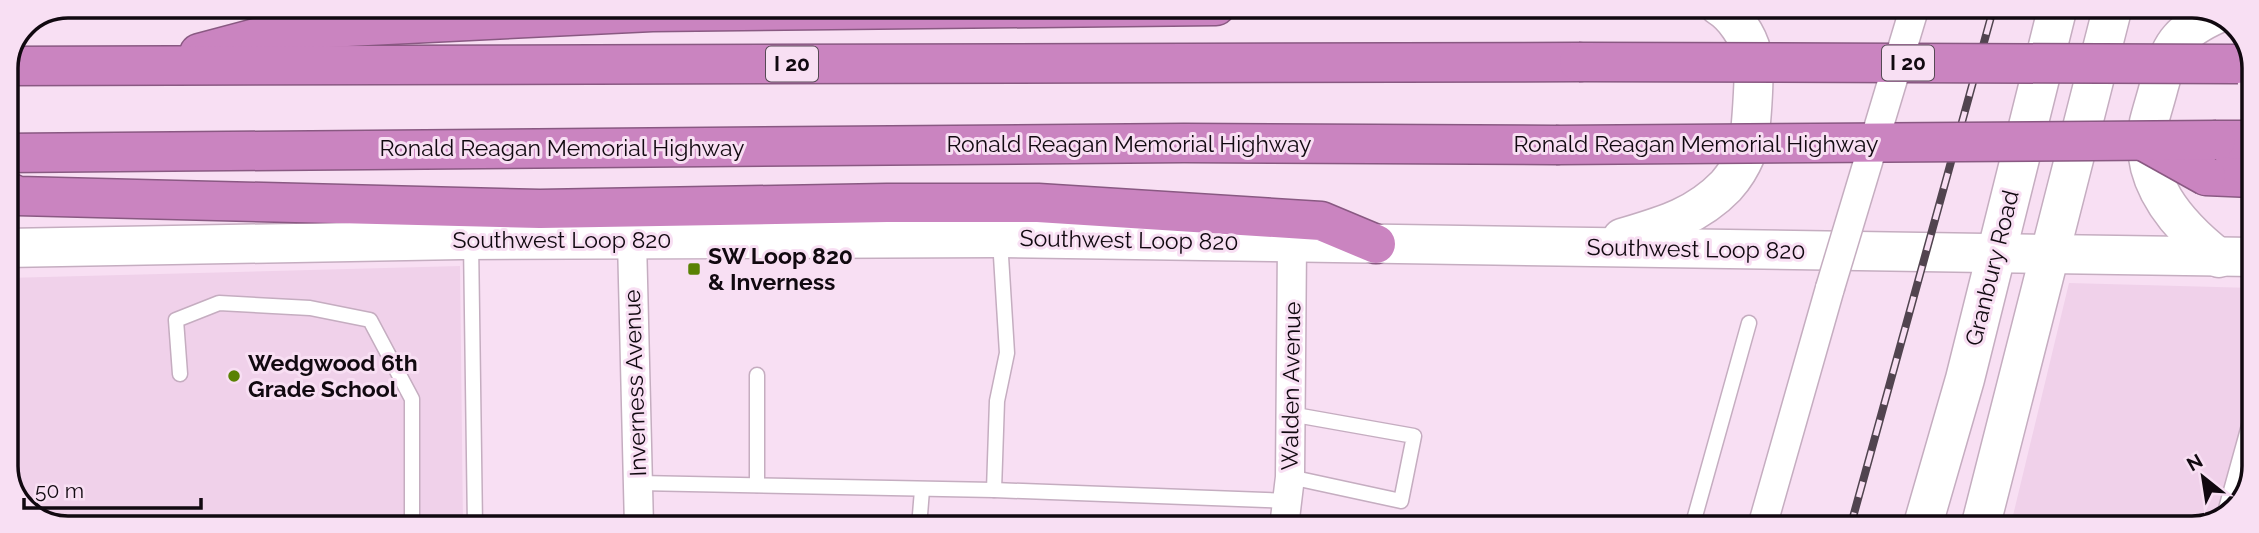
<svg xmlns="http://www.w3.org/2000/svg" width="2259" height="533" font-family="Raleway,sans-serif">
<style>
.built{fill:#f0d1ea}
.lines{fill:none;stroke-linecap:round;stroke-linejoin:round}
.lane-casing{stroke:#c5adc0;stroke-width:17}
.street-casing{stroke:#c5adc0;stroke-width:31}
.secondary-casing{stroke:#c5adc0;stroke-width:41}
.highway-casing{stroke:#895982;stroke-width:41}
.lane{stroke:#fff;stroke-width:14}
.street{stroke:#fff;stroke-width:28}
.secondary{stroke:#fff;stroke-width:38}
.highway{stroke:#ca84c0;stroke-width:38}
.rail-casing{stroke:#51444f;stroke-width:8}
.rail{stroke:#f8dff3;stroke-width:5;stroke-dasharray:16;stroke-linecap:butt}
.street-bridge-casing{stroke:#c5adc0;stroke-width:31;stroke-linecap:butt}
.highway-bridge-casing{stroke:#895982;stroke-width:41;stroke-linecap:butt}
.street-bridge{stroke:#fff;stroke-width:28}
.highway-bridge{stroke:#ca84c0;stroke-width:38}
.poi-dot{fill:#598103;stroke:#f8dff3;stroke-width:2.5}
.labels{text-anchor:middle;stroke-width:6;stroke-linejoin:round;paint-order:stroke}
.shield{fill:#f8dff3;stroke:#564954;stroke-width:2}
.shield-label{font-size:21px;font-weight:bold;fill:#110910}
.street-label{font-size:23px;fill:#110910;stroke:#f8dff3}
.poi-label{font-size:23px;font-weight:bold;fill:#110910;stroke:#f8dff3;text-anchor:start}
.rim{fill:none;stroke:#110910;stroke-width:3.5}
</style>
<rect width="100%" height="100%" fill="#f8dff3"/>
<g class="built">
<polygon points="460,266 463,527 55,526 21,507 6,473 6,278"/>
<polygon points="2069,283 2253,288 2252,478 2232,513 2192,528 2010,528"/>
</g>
<g class="lines">
<defs>
<g id="lane">
<polyline points="471,241 475,527"/>
<polyline points="180,374 176,320 219,303 310,308 370,320 412,399 412,527"/>
<polyline points="1290,477 1401,501 1414,436 1290,414"/>
<polyline points="639,483 994,490 1289,501"/>
<polyline points="757,485 757,375"/>
<polyline points="994,490 997,401 1007,353 1000,240"/>
<polyline points="2224,516 2253,411"/>
<polyline points="919,527 922,490"/>
<polyline points="1692,527 1749,323"/>
</g>
<g id="street">
<polyline points="632,240 639,527"/>
<polyline points="1284,527 1290,477 1292,243"/>
<polyline points="1762,527 1830,288"/>
</g>
<g id="secondary">
<path d="M 2217,14 C 2177,32 2170,46 2159,86 C 2156,98 2152,110 2149,122 C 2137,180 2177,225 2219,258"/>
<path d="M 1622,238 C 1662,226 1696,217 1726,186 C 1734,177 1741,166 1746,154 C 1751,141 1756,67 1752,53 C 1748,36 1734,15 1719,6"/>
<polyline points="5,248 461,240 1000,238 2253,257"/>
<polyline points="1922,528 1965,379 2058,6"/>
<polyline points="1980,528 2113,6"/>
</g>
<g id="highway">
<polyline points="199,53 286,30 652,12 1216,6"/>
<polyline points="6,66 1579,62"/>
<polyline points="2216,140 2253,140"/>
<polyline points="5,153 1184,143 1556,145"/>
<polyline points="2206,176 2253,178"/>
<polyline points="5,190 18,196 540,209 887,203 1038,203 1321,221 1376,244"/>
</g>
</defs>
<use href="#lane" class="lane-casing"/>
<use href="#street" class="street-casing"/>
<use href="#secondary" class="secondary-casing"/>
<use href="#highway" class="highway-casing"/>
<use href="#lane" class="lane"/>
<use href="#street" class="street"/>
<use href="#secondary" class="secondary"/>
<use href="#highway" class="highway"/>
<defs>
<polyline id="rail" points="1850,528 1994,6"/>
</defs>
<use href="#rail" class="rail-casing"/>
<use href="#rail" class="rail"/>
<defs>
<polyline id="street-bridge" points="1830,288 1915,6"/>
<g id="highway-bridge">
<polyline points="1579,62 2238,64"/>
<polyline points="2145,142 2206,176"/>
<polyline points="1556,145 2216,140"/>
</g>
</defs>
<use href="#street-bridge" class="street-bridge-casing"/>
<use href="#highway-bridge" class="highway-bridge-casing"/>
<use href="#street-bridge" class="street-bridge"/>
<use href="#highway-bridge" class="highway-bridge"/>
</g>
<g class="poi-dot">
<rect x="687" y="262" width="14" height="14" rx="3.5"/>
<circle cx="234" cy="376" r="7"/>
</g>
<g class="labels">
<g class="shield">
<rect x="1882" y="45.5" width="52" height="35" rx="5"/>
<rect x="766" y="46.5" width="52" height="35" rx="5"/>
</g>
<g class="shield-label">
<text x="1908" y="70">I 20</text>
<text x="792" y="71">I 20</text>
</g>
<g class="street-label">
<text x="1129" y="152">Ronald Reagan Memorial Highway</text>
<text x="1696" y="152">Ronald Reagan Memorial Highway</text>
<text x="562" y="156">Ronald Reagan Memorial Highway</text>
<text x="562" y="248">Southwest Loop 820</text>
<text transform="translate(1129 240) rotate(1)" y="8">Southwest Loop 820</text>
<text transform="translate(1696 249) rotate(1)" y="8">Southwest Loop 820</text>
<text transform="translate(1992 268) rotate(-76)" y="8">Granbury Road</text>
<text transform="translate(635 383) rotate(-92)" y="8">Inverness Avenue</text>
<text transform="translate(1291 386) rotate(-89)" y="8">Walden Avenue</text>
</g>
<g class="poi-label">
<text x="708" y="264">SW Loop 820<tspan x="708" dy="26">&amp; Inverness</tspan></text>
<text x="248" y="371">Wedgwood 6th<tspan x="248" dy="26">Grade School</tspan></text>
</g>
</g>
<path d="M0 0H2259V533H0ZM68 18H2192A50 50 0 0 1 2242 68V466A50 50 0 0 1 2192 516H68A50 50 0 0 1 18 466V68A50 50 0 0 1 68 18Z" fill="#f8dff3" fill-rule="evenodd"/>
<path class="rim" d="M68 18H2192A50 50 0 0 1 2242 68V466A50 50 0 0 1 2192 516H68A50 50 0 0 1 18 466V68A50 50 0 0 1 68 18Z"/>
<g transform="translate(2203 477) rotate(330)" stroke="#f8dff3" stroke-width="5" paint-order="stroke">
<path d="M0-5L12 26L0 18L-12 26Z" fill="#110910"/>
<text y="-10" font-size="19" font-weight="bold" text-anchor="middle" fill="#110910">N</text>
</g>
<path d="M24 498v10h177v-10" fill="none" stroke="#110910" stroke-width="3.5"/>
<text x="35" y="498" font-size="21" fill="#110910" stroke="#f8dff3" stroke-width="5" paint-order="stroke">50 m</text>
</svg>
